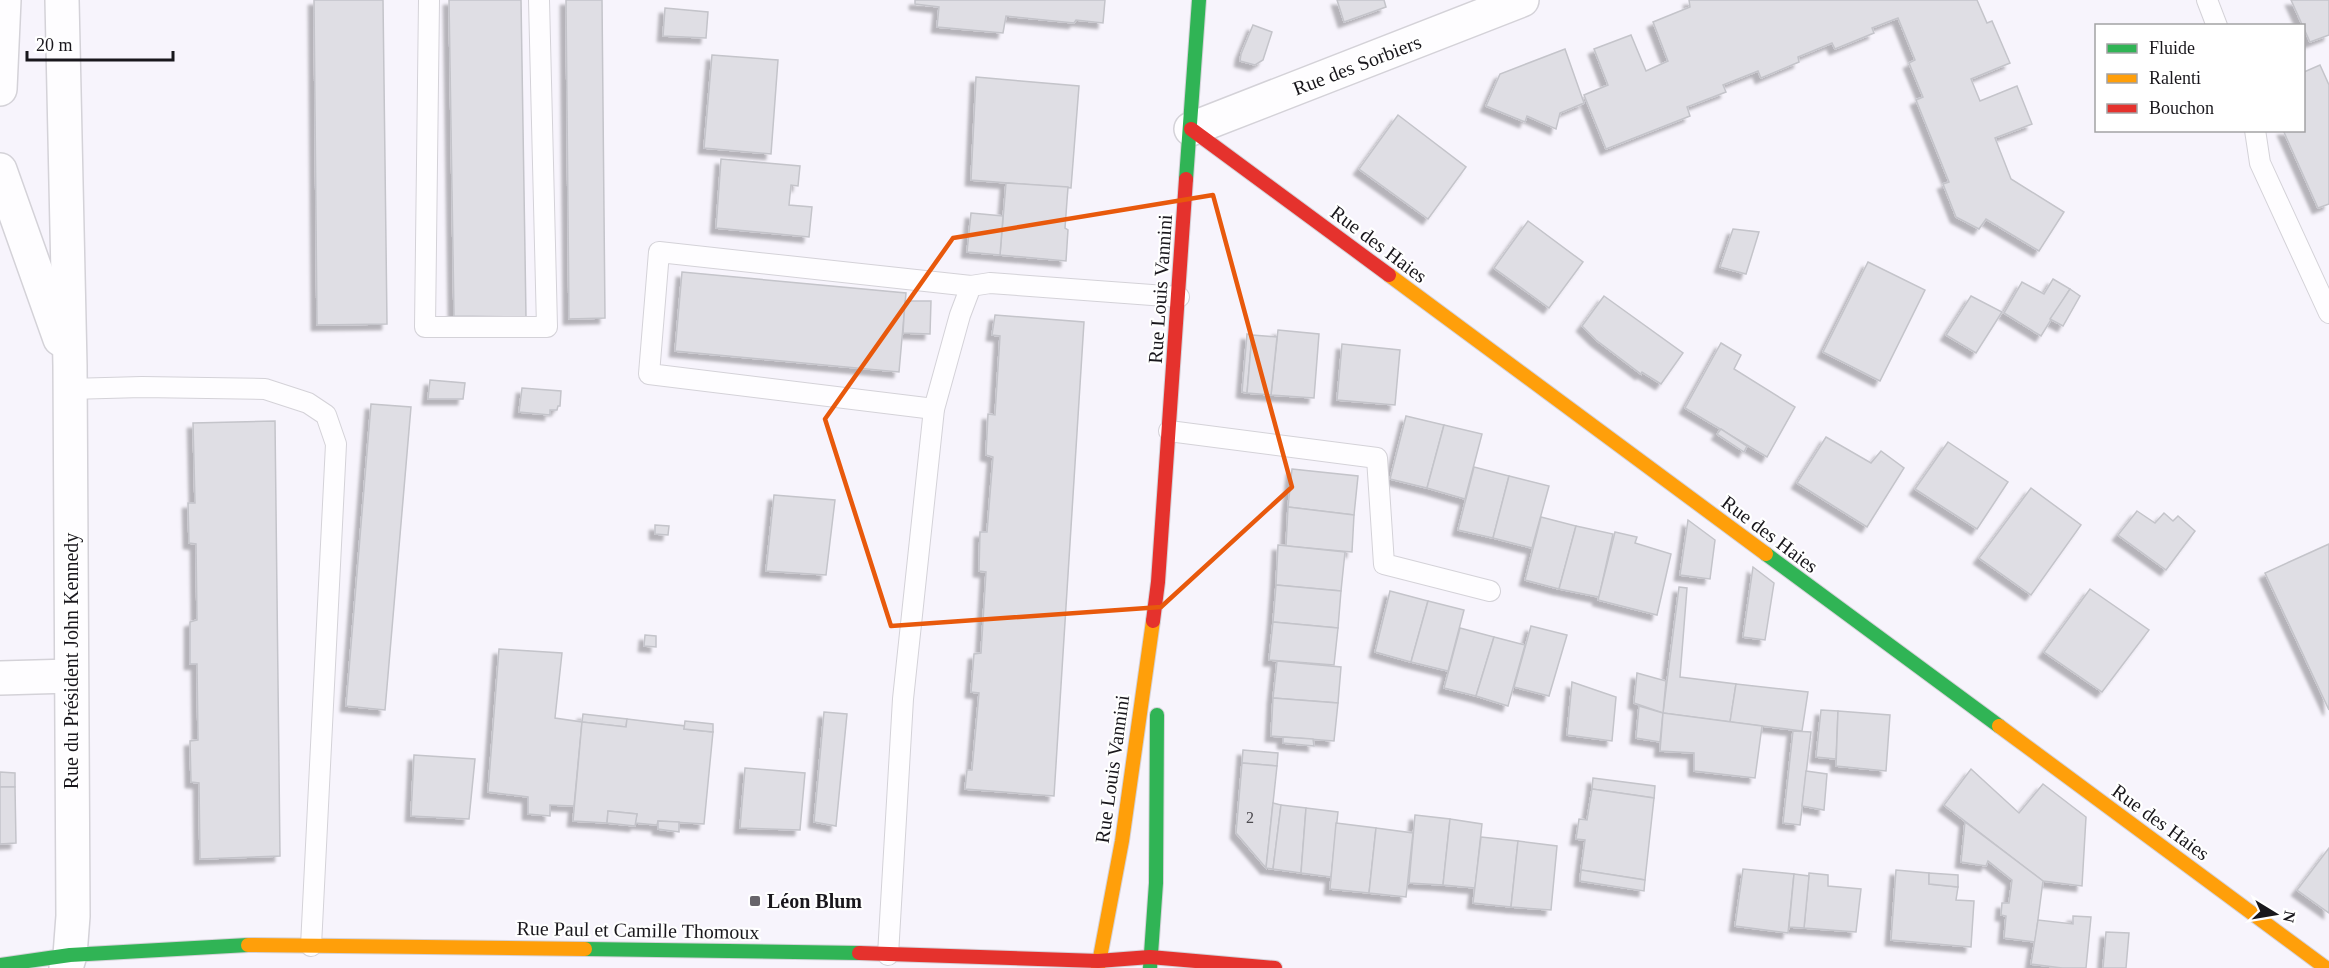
<svg xmlns="http://www.w3.org/2000/svg" width="2329" height="968" font-family="'Times New Roman',serif">
<style>
.building{fill:#dfdee4;stroke:#c4c4ca;stroke-width:1.5;filter:url(#shadow)}
.lines{fill:none;stroke-linecap:round;stroke-linejoin:round}
.lane-casing{stroke:#d4d2d8;stroke-width:22}
.street-casing{stroke:#d4d2d8;stroke-width:36}
.fast-casing{stroke:#d4d2d8;stroke-width:16}
.slow-casing{stroke:#d4d2d8;stroke-width:16}
.jam-casing{stroke:#d4d2d8;stroke-width:16}
.lane{stroke:#fefdff;stroke-width:20}
.street{stroke:#fefdff;stroke-width:33}
.fast{stroke:#30b455;stroke-width:14}
.slow{stroke:#ff9f0a;stroke-width:14}
.jam{stroke:#e5322d;stroke-width:14}
.marked{fill:none;stroke:#e8590c;stroke-width:4.5;stroke-linejoin:round}
.poi-dot{fill:#67646a;stroke:#fff;stroke-width:2}
.labels{text-anchor:middle;stroke-width:4.5;stroke-linejoin:round;paint-order:stroke}
.number-label{font-size:16px;fill:#4c4a4f}
.street-label{font-size:20px;fill:#19171c;stroke:#fff}
.poi-label{font-size:20px;font-weight:bold;fill:#19171c;stroke:#fff;text-anchor:start}
</style>
<defs>
<filter id="shadow"><feDropShadow dx="-5.5" dy="5.5" stdDeviation="1.5" flood-color="#0004"/></filter>
</defs>
<rect width="100%" height="100%" fill="#f7f4fc"/>
<g class="building">
<polygon points="314,0 383,0 387,324 317,325"/>
<polygon points="449,0 521,0 526,317 454,316"/>
<polygon points="566,0 602,0 605,318 569,319"/>
<polygon points="915,0 1105,0 1103,23 1076,20 1074,23 1006,16 1003,33 937,27 939,7 915,4"/>
<polygon points="1337,0 1384,0 1386,7 1344,22"/>
<polygon points="1977,0 1987,23 1992,21 2010,63 1971,79 1980,101 2017,86 2032,124 1995,138 2011,179 2064,212 2039,251 1986,219 1979,229 1956,217 1943,184 1949,182 1916,100 1923,97 1909,63 1915,60 1898,18 1872,28 1874,33 1835,49 1832,43 1798,57 1799,62 1761,78 1758,71 1723,85 1726,92 1687,107 1690,116 1606,149 1584,95 1608,85 1594,49 1631,35 1646,71 1668,61 1653,22 1690,7 1689,0"/>
<polygon points="2291,0 2329,0 2329,35 2310,42"/>
<polygon points="665,8 708,12 706,38 663,36"/>
<polygon points="1253,25 1272,32 1263,60 1255,65 1240,61 1241,54"/>
<polygon points="1565,49 1584,103 1560,113 1556,129 1527,116 1525,122 1486,106 1500,74"/>
<polygon points="712,55 778,60 771,154 704,148"/>
<polygon points="2320,65 2329,85 2329,204 2318,208 2283,130 2304,130 2304,72"/>
<polygon points="976,77 1079,86 1071,188 971,180"/>
<polygon points="1398,115 1466,167 1428,219 1359,169"/>
<polygon points="721,159 800,166 798,186 791,185 789,205 812,207 809,237 716,228"/>
<polygon points="1006,183 1068,187 1065,228 1068,230 1066,261 1000,255"/>
<polygon points="971,213 1003,216 1000,255 967,252"/>
<polygon points="1528,221 1583,262 1549,308 1494,268"/>
<polygon points="1733,229 1759,232 1746,274 1720,267"/>
<polygon points="1868,262 1925,290 1880,381 1823,352"/>
<polygon points="682,272 906,293 899,372 675,351"/>
<polygon points="2053,279 2070,289 2041,336 2004,313 2022,282 2044,294"/>
<polygon points="2070,289 2080,296 2063,326 2050,319"/>
<polygon points="1604,296 1683,353 1661,384 1642,372 1641,374 1596,340 1582,326"/>
<polygon points="1971,296 2002,312 1976,353 1946,335"/>
<polygon points="905,301 931,301 930,334 903,333"/>
<polygon points="995,315 1084,322 1054,796 965,789 967,770 972,770 979,693 971,692 974,654 981,653 986,572 979,571 980,532 987,532 993,457 986,455 988,414 995,415 1000,336 992,335"/>
<polygon points="1278,330 1319,334 1314,398 1271,395"/>
<polygon points="1247,334 1252,335 1247,393 1242,392"/>
<polygon points="1252,335 1277,337 1271,395 1247,393"/>
<polygon points="1721,343 1741,355 1734,369 1795,407 1767,457 1685,408"/>
<polygon points="1342,344 1400,350 1395,405 1337,400"/>
<polygon points="430,380 465,383 463,399 428,399"/>
<polygon points="522,388 561,391 560,406 558,406 557,410 550,410 550,415 519,412"/>
<polygon points="371,404 411,407 385,710 346,706"/>
<polygon points="1406,416 1444,425 1427,488 1390,479"/>
<polygon points="275,421 280,856 200,859 199,783 191,782 190,741 198,740 197,664 190,664 190,622 197,620 196,544 189,543 188,503 195,503 193,423"/>
<polygon points="1444,425 1482,434 1465,499 1427,488"/>
<polygon points="1721,429 1747,446 1744,452 1717,434"/>
<polygon points="1826,437 1871,463 1881,451 1904,468 1867,527 1797,483"/>
<polygon points="1948,442 2008,482 1977,529 1915,489"/>
<polygon points="1474,467 1509,476 1493,538 1458,530"/>
<polygon points="1292,469 1358,476 1354,515 1288,507"/>
<polygon points="1509,476 1549,486 1532,548 1493,538"/>
<polygon points="2031,488 2081,525 2031,595 1979,558"/>
<polygon points="774,495 835,500 826,575 766,571"/>
<polygon points="1288,507 1354,515 1352,552 1286,546"/>
<polygon points="2137,511 2155,523 2164,513 2173,521 2178,516 2195,531 2166,570 2118,535"/>
<polygon points="1541,517 1576,526 1559,589 1525,580"/>
<polygon points="1688,520 1715,540 1710,579 1680,575"/>
<polygon points="655,525 669,526 668,535 655,534"/>
<polygon points="1576,526 1613,534 1599,597 1559,589"/>
<polygon points="1615,532 1637,537 1635,543 1671,554 1657,615 1598,600"/>
<polygon points="2329,544 2329,710 2265,573"/>
<polygon points="1278,545 1345,552 1341,591 1276,585"/>
<polygon points="1753,567 1774,583 1765,640 1743,637"/>
<polygon points="1276,585 1341,591 1338,628 1273,622"/>
<polygon points="1679,587 1687,588 1680,677 1736,684 1730,722 1663,713"/>
<polygon points="2090,589 2149,630 2102,692 2044,652"/>
<polygon points="1390,591 1428,601 1411,662 1375,652"/>
<polygon points="1428,601 1464,610 1448,671 1411,662"/>
<polygon points="1273,622 1338,628 1334,665 1269,660"/>
<polygon points="1531,626 1567,635 1549,696 1514,687"/>
<polygon points="1460,628 1494,637 1476,696 1444,688"/>
<polygon points="645,635 656,636 656,647 644,646"/>
<polygon points="1494,637 1525,645 1508,706 1476,696"/>
<polygon points="499,649 562,653 555,718 582,722 574,806 550,805 550,816 528,814 528,797 488,792"/>
<polygon points="1277,661 1341,667 1338,703 1273,698"/>
<polygon points="1637,673 1666,681 1663,713 1634,703"/>
<polygon points="1572,682 1616,697 1612,741 1567,735"/>
<polygon points="1736,684 1808,692 1802,731 1730,722"/>
<polygon points="1273,698 1338,703 1334,741 1271,736"/>
<polygon points="1639,706 1663,713 1660,742 1636,738"/>
<polygon points="1821,710 1838,711 1836,759 1816,757"/>
<polygon points="1838,711 1890,715 1886,771 1836,766"/>
<polygon points="824,712 847,714 836,826 814,822"/>
<polygon points="1663,713 1762,726 1755,778 1694,771 1694,753 1660,751"/>
<polygon points="583,714 627,719 626,727 582,722"/>
<polygon points="627,719 685,726 684,729 713,732 704,824 658,821 657,825 635,823 637,814 608,811 607,823 573,821 582,722 626,727"/>
<polygon points="685,721 713,724 713,732 684,729"/>
<polygon points="1793,731 1811,732 1800,825 1783,823"/>
<polygon points="1283,737 1313,739 1314,746 1283,743"/>
<polygon points="1243,750 1278,753 1277,766 1242,763"/>
<polygon points="414,755 475,759 469,819 411,816"/>
<polygon points="1242,763 1277,766 1266,868 1236,833"/>
<polygon points="745,768 805,773 800,830 740,828"/>
<polygon points="1971,769 2019,813 2043,784 2086,817 2082,886 2043,881 1944,805"/>
<polygon points="1806,771 1827,774 1824,810 1802,806"/>
<polygon points="0,772 15,773 15,787 0,787"/>
<polygon points="1593,778 1655,786 1654,798 1592,789"/>
<polygon points="0,787 15,787 16,843 0,844"/>
<polygon points="1592,789 1654,798 1645,880 1581,870 1585,840 1576,839 1579,819 1587,820"/>
<polygon points="1273,803 1281,805 1273,869 1266,868"/>
<polygon points="1281,805 1306,808 1301,873 1273,869"/>
<polygon points="1306,808 1338,812 1331,877 1301,873"/>
<polygon points="608,811 637,814 635,826 607,823"/>
<polygon points="1415,815 1450,819 1443,885 1409,883"/>
<polygon points="1450,819 1482,824 1475,888 1443,885"/>
<polygon points="658,821 679,822 679,832 658,829"/>
<polygon points="1965,822 2043,881 2035,942 2004,938 2006,916 2001,915 2002,903 2009,903 2012,880 1988,861 1986,866 1961,862"/>
<polygon points="1336,823 1376,828 1369,893 1330,889"/>
<polygon points="1376,828 1413,833 1406,897 1369,893"/>
<polygon points="1481,837 1518,841 1511,907 1473,903"/>
<polygon points="1518,841 1557,846 1551,910 1511,907"/>
<polygon points="2329,848 2329,913 2297,890"/>
<polygon points="1743,869 1794,874 1788,933 1735,926"/>
<polygon points="1581,870 1645,880 1644,891 1580,881"/>
<polygon points="1896,870 1929,873 1929,884 1958,887 1956,900 1974,901 1971,947 1891,940"/>
<polygon points="1809,873 1828,875 1828,886 1861,889 1856,932 1804,928"/>
<polygon points="1929,873 1958,875 1958,887 1929,884"/>
<polygon points="1794,874 1809,876 1804,928 1789,927"/>
<polygon points="2073,916 2091,917 2086,968 2062,968 2031,964 2038,920 2073,924"/>
<polygon points="2106,932 2129,933 2126,968 2103,968"/>
</g>
<g class="lines">
<defs>
<g id="lane">
<polyline points="429,0 425,327 547,327 539,0"/>
<polyline points="2207,0 2217,26"/>
<polyline points="2255,130 2260,163 2329,313"/>
<polyline points="69,389 142,387 265,389 308,403 326,415 336,444 311,946"/>
<polyline points="934,409 649,374 659,252 971,286"/>
<polyline points="1169,431 1377,458 1384,564 1490,591"/>
<polyline points="888,955 903,699 934,409 960,315 971,286 990,283 1179,297"/>
</g>
<g id="street">
<polyline points="62,0 70,366 73,916 70,955 66,968"/>
<polyline points="0,89 4,0"/>
<polyline points="1191,129 1522,0"/>
<polyline points="0,170 60,339"/>
<polyline points="0,678 71,676"/>
</g>
<g id="fast">
<polyline points="1186,179 1199,0"/>
<polyline points="1766,554 1999,726"/>
<polyline points="585,949 859,953"/>
<polyline points="0,965 70,955 248,945"/>
<polyline points="1150,968 1156,883 1157,715"/>
</g>
<g id="slow">
<polyline points="1389,275 1766,554"/>
<polyline points="1999,726 2326,968"/>
<polyline points="248,945 585,949"/>
<polyline points="1098,968 1122,841 1153,621"/>
</g>
<g id="jam">
<polyline points="1191,129 1389,275"/>
<polyline points="1153,621 1158,582 1186,179"/>
<polyline points="859,953 1098,961 1150,957 1275,968"/>
</g>
</defs>
<use href="#lane" class="lane-casing"/>
<use href="#street" class="street-casing"/>
<use href="#fast" class="fast-casing"/>
<use href="#slow" class="slow-casing"/>
<use href="#jam" class="jam-casing"/>
<use href="#lane" class="lane"/>
<use href="#street" class="street"/>
<use href="#fast" class="fast"/>
<use href="#slow" class="slow"/>
<use href="#jam" class="jam"/>
</g>
<path class="marked" d="M 1213,195 L 1292,487 L 1161,607 L 891,626 L 825,419 L 953,238 Z"/>
<rect class="poi-dot" x="749" y="895" width="12" height="12" rx="3"/>
<g class="labels">
<g class="number-label">
<text x="1250" y="823">2</text>
</g>
<g class="street-label">
<text transform="translate(1357 65) rotate(-21)" y="7">Rue des Sorbiers</text>
<text transform="translate(1379 244) rotate(37)" y="7">Rue des Haies</text>
<text transform="translate(1160 289) rotate(-86)" y="7">Rue Louis Vannini</text>
<text transform="translate(1770 534) rotate(37)" y="7">Rue des Haies</text>
<text transform="translate(71 661) rotate(-90)" y="7">Rue du Président John Kennedy</text>
<text transform="translate(1112 769) rotate(-82)" y="7">Rue Louis Vannini</text>
<text transform="translate(2161 822) rotate(36)" y="7">Rue des Haies</text>
<text transform="translate(638 930) rotate(1)" y="7">Rue Paul et Camille Thomoux</text>
</g>
<g class="poi-label">
<text x="767" y="908">Léon Blum</text>
</g>
</g>
<rect x="2095" y="24" width="210" height="108" fill="#ffffff" stroke="#a3a2a4" stroke-width="1.5"/>
<rect x="2107" y="44" width="30" height="9" fill="#30b455" stroke="#a3a2a4" stroke-width="1.5"/>
<text x="2149" y="54" font-size="18" fill="#19171c">Fluide</text>
<rect x="2107" y="74" width="30" height="9" fill="#ff9f0a" stroke="#a3a2a4" stroke-width="1.5"/>
<text x="2149" y="84" font-size="18" fill="#19171c">Ralenti</text>
<rect x="2107" y="104" width="30" height="9" fill="#e5322d" stroke="#a3a2a4" stroke-width="1.5"/>
<text x="2149" y="114" font-size="18" fill="#19171c">Bouchon</text>
<g transform="translate(2275 914) rotate(101)" stroke="#ffffff" stroke-width="4.5" paint-order="stroke">
<path d="M0-4.5L10 22L0 15L-10 22Z" fill="#19171c"/>
<text y="-9" font-size="16" font-weight="bold" text-anchor="middle" fill="#19171c">N</text>
</g>
<path d="M27 51v9h146v-9" fill="none" stroke="#19171c" stroke-width="3"/>
<text x="36" y="51" font-size="18" fill="#19171c" stroke="#ffffff" stroke-width="4.5" paint-order="stroke">20 m</text>
</svg>
